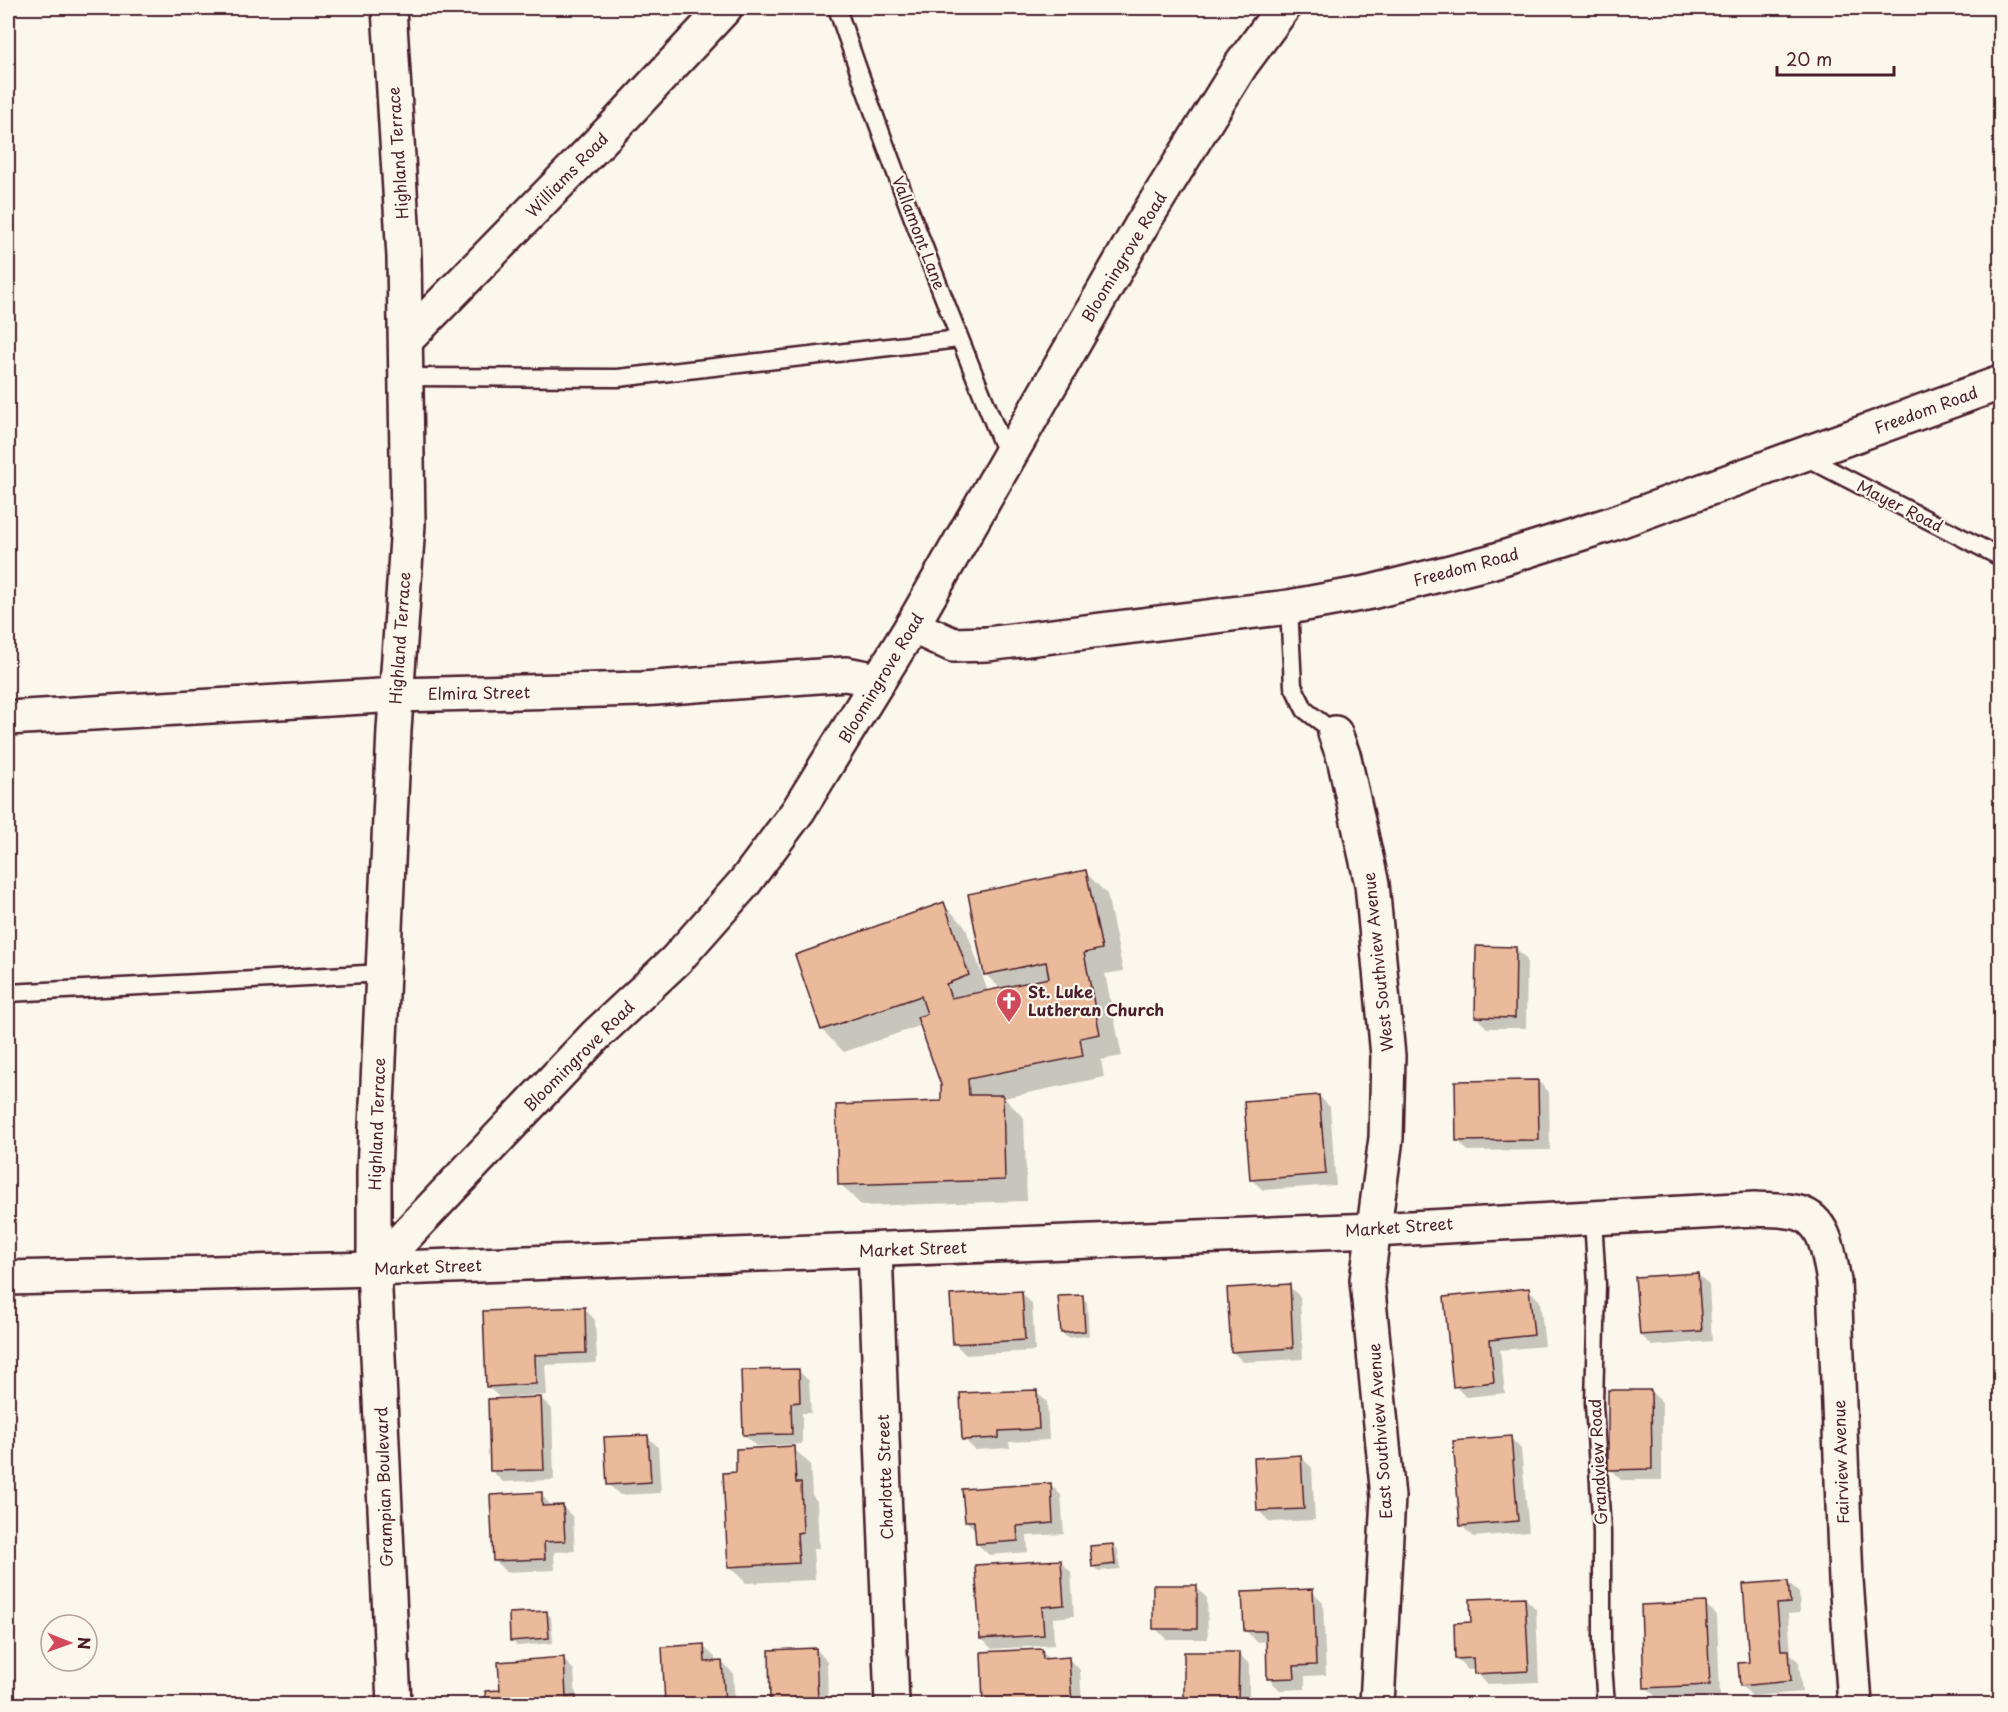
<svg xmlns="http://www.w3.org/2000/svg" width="2008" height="1712" font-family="'Playpen Sans',sans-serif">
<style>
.shadow{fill:#0003}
.building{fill:#eaba9b;stroke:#4a1f2b;stroke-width:1.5}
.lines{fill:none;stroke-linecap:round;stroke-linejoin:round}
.lane-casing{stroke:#4a1f2b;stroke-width:21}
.street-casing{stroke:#4a1f2b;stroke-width:38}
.secondary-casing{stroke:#4a1f2b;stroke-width:38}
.lane{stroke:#fbf7ec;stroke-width:16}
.street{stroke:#fbf7ec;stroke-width:33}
.secondary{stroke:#fbf7ec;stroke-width:33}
.labels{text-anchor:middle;stroke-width:4.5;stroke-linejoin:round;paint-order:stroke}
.street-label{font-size:16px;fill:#4a1f2b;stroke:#fbf7ec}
.poi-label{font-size:16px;font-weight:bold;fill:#4a1f2b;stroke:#fbf7ec;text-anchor:start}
</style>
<rect width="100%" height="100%" fill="#fbf7ec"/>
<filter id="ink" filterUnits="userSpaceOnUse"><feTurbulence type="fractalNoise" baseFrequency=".0167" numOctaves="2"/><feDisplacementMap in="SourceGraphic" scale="12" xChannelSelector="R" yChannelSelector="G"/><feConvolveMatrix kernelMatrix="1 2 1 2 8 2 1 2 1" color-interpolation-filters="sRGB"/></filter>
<g filter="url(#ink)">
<g class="shadow">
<polygon points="1085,872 1107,894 1123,971 1105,974 1122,1056 1101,1060 1104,1077 1004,1098 1024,1118 1027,1201 862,1206 840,1184 943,1103 942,1084 922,1025 844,1052 822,1030 797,956 943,904 965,926 988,992 1001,989 985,974"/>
<polygon points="1516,948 1527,960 1526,1028 1487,1028 1476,1017"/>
<polygon points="1538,1081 1549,1092 1550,1150 1468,1151 1457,1140"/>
<polygon points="1319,1096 1330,1107 1336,1185 1263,1190 1251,1179"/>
<polygon points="1698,1274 1709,1285 1712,1341 1652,1346 1641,1335"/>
<polygon points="1289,1286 1300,1297 1303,1359 1243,1362 1232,1351"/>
<polygon points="1529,1290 1540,1301 1545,1346 1500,1350 1505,1393 1466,1397 1455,1386 1446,1298"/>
<polygon points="1021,1292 1032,1304 1035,1351 966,1355 955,1344"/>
<polygon points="1082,1297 1087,1302 1089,1336 1067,1338 1062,1332"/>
<polygon points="584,1308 595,1320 597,1363 545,1365 547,1395 499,1397 487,1386"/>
<polygon points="798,1370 809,1381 811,1413 802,1413 802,1444 756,1446 744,1435"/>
<polygon points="1036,1391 1047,1402 1049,1440 1009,1442 1010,1448 975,1450 964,1439"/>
<polygon points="1650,1391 1662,1402 1662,1480 1621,1480 1610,1469"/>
<polygon points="541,1398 552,1409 554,1480 503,1482 492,1471"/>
<polygon points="647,1436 658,1447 661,1493 620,1495 608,1484"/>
<polygon points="1510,1437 1521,1449 1529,1532 1473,1537 1461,1525"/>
<polygon points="793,1448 810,1464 812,1495 817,1501 819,1549 813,1549 815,1580 746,1583 729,1566"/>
<polygon points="1301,1457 1312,1468 1315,1520 1270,1522 1259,1511"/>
<polygon points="1050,1484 1061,1495 1064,1534 1027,1536 1028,1552 989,1555 977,1544 977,1531 966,1521"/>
<polygon points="541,1494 552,1507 562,1506 573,1517 575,1551 554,1552 555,1570 506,1572 495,1561"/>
<polygon points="2000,1522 2000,1566 1999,1564"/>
<polygon points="1113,1545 1118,1550 1120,1569 1098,1571 1093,1566"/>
<polygon points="1060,1561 1071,1572 1074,1616 1053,1618 1054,1645 992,1649 981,1638"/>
<polygon points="1787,1582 1799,1593 1800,1613 1788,1614 1791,1654 1799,1662 1802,1692 1752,1696 1741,1685 1751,1664 1745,1586"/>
<polygon points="1196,1587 1207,1598 1208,1639 1166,1639 1155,1628"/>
<polygon points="1312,1591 1323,1602 1326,1675 1305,1676 1305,1689 1280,1690 1269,1679 1268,1641 1257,1642 1246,1631"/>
<polygon points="1525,1598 1536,1609 1539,1682 1486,1684 1475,1669 1468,1670 1457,1658 1473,1624"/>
<polygon points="1705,1604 1717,1615 1720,1696 1657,1698 1646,1687"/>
<polygon points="546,1612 551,1617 553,1643 517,1646 512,1640"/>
<polygon points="703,1646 715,1657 715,1663 722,1662 733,1673 735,1704 667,1704 663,1648"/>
<polygon points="816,1649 827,1661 828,1704 773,1704"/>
<polygon points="1041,1651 1050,1660 1069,1659 1080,1670 1082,1704 985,1704 982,1654"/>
<polygon points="1186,1653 1238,1653 1249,1664 1249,1704 1186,1704"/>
<polygon points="563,1659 574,1670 576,1699 582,1704 488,1704 487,1692 501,1692"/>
</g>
<g class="building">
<polygon points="1086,870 1102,949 1084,953 1100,1034 1080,1038 1083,1056 968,1079 969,1095 1003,1095 1005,1180 838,1185 836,1105 941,1101 941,1085 917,1017 927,1014 921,996 821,1030 795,955 944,902 969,975 946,984 951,998 1049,978 1046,962 984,975 968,894"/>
<polygon points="1476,946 1516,947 1515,1018 1475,1017"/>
<polygon points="1538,1080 1539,1140 1456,1141 1455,1081"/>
<polygon points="1319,1095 1326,1174 1250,1180 1244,1101"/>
<polygon points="1698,1273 1702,1331 1640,1335 1635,1277"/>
<polygon points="1290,1284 1293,1348 1231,1352 1227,1288"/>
<polygon points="1529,1288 1534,1335 1490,1340 1494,1382 1453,1387 1444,1297"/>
<polygon points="1022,1291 1025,1340 953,1344 950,1295"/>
<polygon points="1083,1295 1085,1331 1061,1333 1058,1296"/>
<polygon points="585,1307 586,1353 535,1355 536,1384 486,1387 483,1311"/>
<polygon points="799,1369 800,1402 791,1403 792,1434 743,1435 741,1370"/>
<polygon points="1037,1390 1039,1429 999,1431 999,1438 962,1440 960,1393"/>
<polygon points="1608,1390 1651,1390 1652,1469 1608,1470"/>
<polygon points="541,1397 544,1470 490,1471 488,1399"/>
<polygon points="648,1435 651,1482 607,1485 604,1437"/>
<polygon points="1511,1436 1518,1521 1460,1526 1453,1441"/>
<polygon points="794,1446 796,1483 801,1483 803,1532 797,1533 799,1563 728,1567 723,1473 736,1472 736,1449"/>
<polygon points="1301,1455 1304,1509 1257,1511 1254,1458"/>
<polygon points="1051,1483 1053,1523 1017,1526 1018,1541 976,1544 974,1521 965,1521 962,1489"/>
<polygon points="542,1492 542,1506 563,1505 565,1541 544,1542 545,1559 493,1561 490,1495"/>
<polygon points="1999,1520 2000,1520 2000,1565 1998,1565"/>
<polygon points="1113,1544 1115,1564 1092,1567 1090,1546"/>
<polygon points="1061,1560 1064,1605 1042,1607 1044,1635 980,1639 975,1565"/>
<polygon points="1788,1581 1790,1603 1777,1604 1781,1650 1789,1650 1791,1681 1740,1686 1738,1663 1749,1662 1743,1584"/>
<rect x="1153" y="1585" width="44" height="44"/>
<polygon points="1313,1589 1316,1665 1294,1666 1295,1678 1267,1679 1266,1631 1244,1631 1242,1592"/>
<polygon points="1525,1597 1529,1671 1474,1674 1473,1658 1455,1659 1454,1623 1471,1622 1470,1599"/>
<polygon points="1706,1602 1710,1685 1644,1688 1641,1605"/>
<polygon points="547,1611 549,1638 510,1641 509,1613"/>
<polygon points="704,1644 705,1662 722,1661 725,1704 665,1704 662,1647"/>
<polygon points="816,1648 818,1702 770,1704 769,1650"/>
<polygon points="1042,1649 1043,1659 1069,1657 1072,1704 983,1704 981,1652"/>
<polygon points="1184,1652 1239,1652 1238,1704 1184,1704"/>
<polygon points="564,1657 566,1697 576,1696 576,1704 486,1704 485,1691 500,1690 498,1662"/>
</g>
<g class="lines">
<defs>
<g id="lane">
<path d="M 837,8 C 888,159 947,308 1007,456"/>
<polyline points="406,377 618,378 959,339"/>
<polyline points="1801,455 2000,557"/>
<polyline points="1289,607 1293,686 1305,710 1335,733"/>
<polyline points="8,993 384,973"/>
<polyline points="1593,1219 1597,1285 1594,1404 1602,1532 1602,1652 1606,1704"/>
</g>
<g id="street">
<path d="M 389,8 L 404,257 L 408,524 L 394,730 L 374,1171 L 374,1269 L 1374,1230 L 1755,1209 C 1769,1210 1786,1209 1799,1213 C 1827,1221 1829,1257 1834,1281 L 1846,1580 L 1855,1704"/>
<polyline points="406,340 614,127 725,8"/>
<polyline points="912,626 953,645 987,644 1289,607 1371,592 1490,562 1611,524 2000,383"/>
<polyline points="8,718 397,695 642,689 846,674 877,680"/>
<polyline points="1335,733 1344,758 1372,884 1388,1056 1386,1138 1367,1280 1388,1497 1377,1704"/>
<polyline points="875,1250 892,1704"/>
</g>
<g id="secondary">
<polyline points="374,1269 596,1035 676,960 745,882 798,811 912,626 1141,226 1241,65 1283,8"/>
<polyline points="374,1269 394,1704"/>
<polyline points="8,1278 374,1269"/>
</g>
</defs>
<use href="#lane" class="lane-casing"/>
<use href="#street" class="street-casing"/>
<use href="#secondary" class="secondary-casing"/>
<use href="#lane" class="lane"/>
<use href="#street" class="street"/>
<use href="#secondary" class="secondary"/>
</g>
</g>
<defs>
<symbol id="church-pin" viewBox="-11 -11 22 30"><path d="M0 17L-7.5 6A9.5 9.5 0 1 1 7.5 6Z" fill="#d1495b" stroke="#fbf7ec"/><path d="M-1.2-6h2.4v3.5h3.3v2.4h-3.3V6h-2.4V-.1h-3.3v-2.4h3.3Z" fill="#fff"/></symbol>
</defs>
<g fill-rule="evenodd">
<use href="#church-pin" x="994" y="986" width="30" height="40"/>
</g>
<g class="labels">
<g class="street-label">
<text transform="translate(398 153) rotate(-94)" y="6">Highland Terrace</text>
<text transform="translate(567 175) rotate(-46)" y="6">Williams Road</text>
<text transform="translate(919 233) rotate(69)" y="6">Vallamont Lane</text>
<text transform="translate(1124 257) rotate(-59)" y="6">Bloomingrove Road</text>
<text transform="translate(1926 410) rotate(-20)" y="6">Freedom Road</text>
<text transform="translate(1900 506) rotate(27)" y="6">Mayer Road</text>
<text transform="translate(1466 567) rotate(-15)" y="6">Freedom Road</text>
<text transform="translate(400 638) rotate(-86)" y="6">Highland Terrace</text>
<text transform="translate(881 678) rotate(-59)" y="6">Bloomingrove Road</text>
<text transform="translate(479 693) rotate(-1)" y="6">Elmira Street</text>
<text transform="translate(1378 962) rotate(-96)" y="6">West Southview Avenue</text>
<text transform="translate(579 1056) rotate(-45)" y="6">Bloomingrove Road</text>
<text transform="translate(377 1124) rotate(-88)" y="6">Highland Terrace</text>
<text transform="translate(1399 1227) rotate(-4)" y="6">Market Street</text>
<text transform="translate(913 1249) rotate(-2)" y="6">Market Street</text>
<text transform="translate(428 1267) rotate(-2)" y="6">Market Street</text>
<text transform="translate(1380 1431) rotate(-94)" y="6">East Southview Avenue</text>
<text transform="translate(1598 1462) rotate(-93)" y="6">Grandview Road</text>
<text transform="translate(1841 1462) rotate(-92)" y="6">Fairview Avenue</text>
<text transform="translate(885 1477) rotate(-92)" y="6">Charlotte Street</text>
<text transform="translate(384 1487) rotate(-92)" y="6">Grampian Boulevard</text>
</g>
<g class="poi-label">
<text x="1028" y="998">St. Luke<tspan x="1028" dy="18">Lutheran Church</tspan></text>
</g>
</g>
<rect width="2008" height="1712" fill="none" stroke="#fbf7ec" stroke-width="30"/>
<rect x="15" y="15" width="1978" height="1682" fill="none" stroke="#4a1f2b" stroke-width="2" filter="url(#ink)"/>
<g transform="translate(69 1643) rotate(91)"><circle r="28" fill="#fbf7ec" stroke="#b4a19f" stroke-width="1.5"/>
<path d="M0-4.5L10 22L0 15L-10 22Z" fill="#d1495b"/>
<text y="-9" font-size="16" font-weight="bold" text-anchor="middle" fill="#4a1f2b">N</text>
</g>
<path d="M1777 66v9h117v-9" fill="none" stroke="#4a1f2b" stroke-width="3"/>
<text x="1786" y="66" font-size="18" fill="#4a1f2b" stroke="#fbf7ec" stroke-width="4.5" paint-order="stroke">20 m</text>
</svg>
